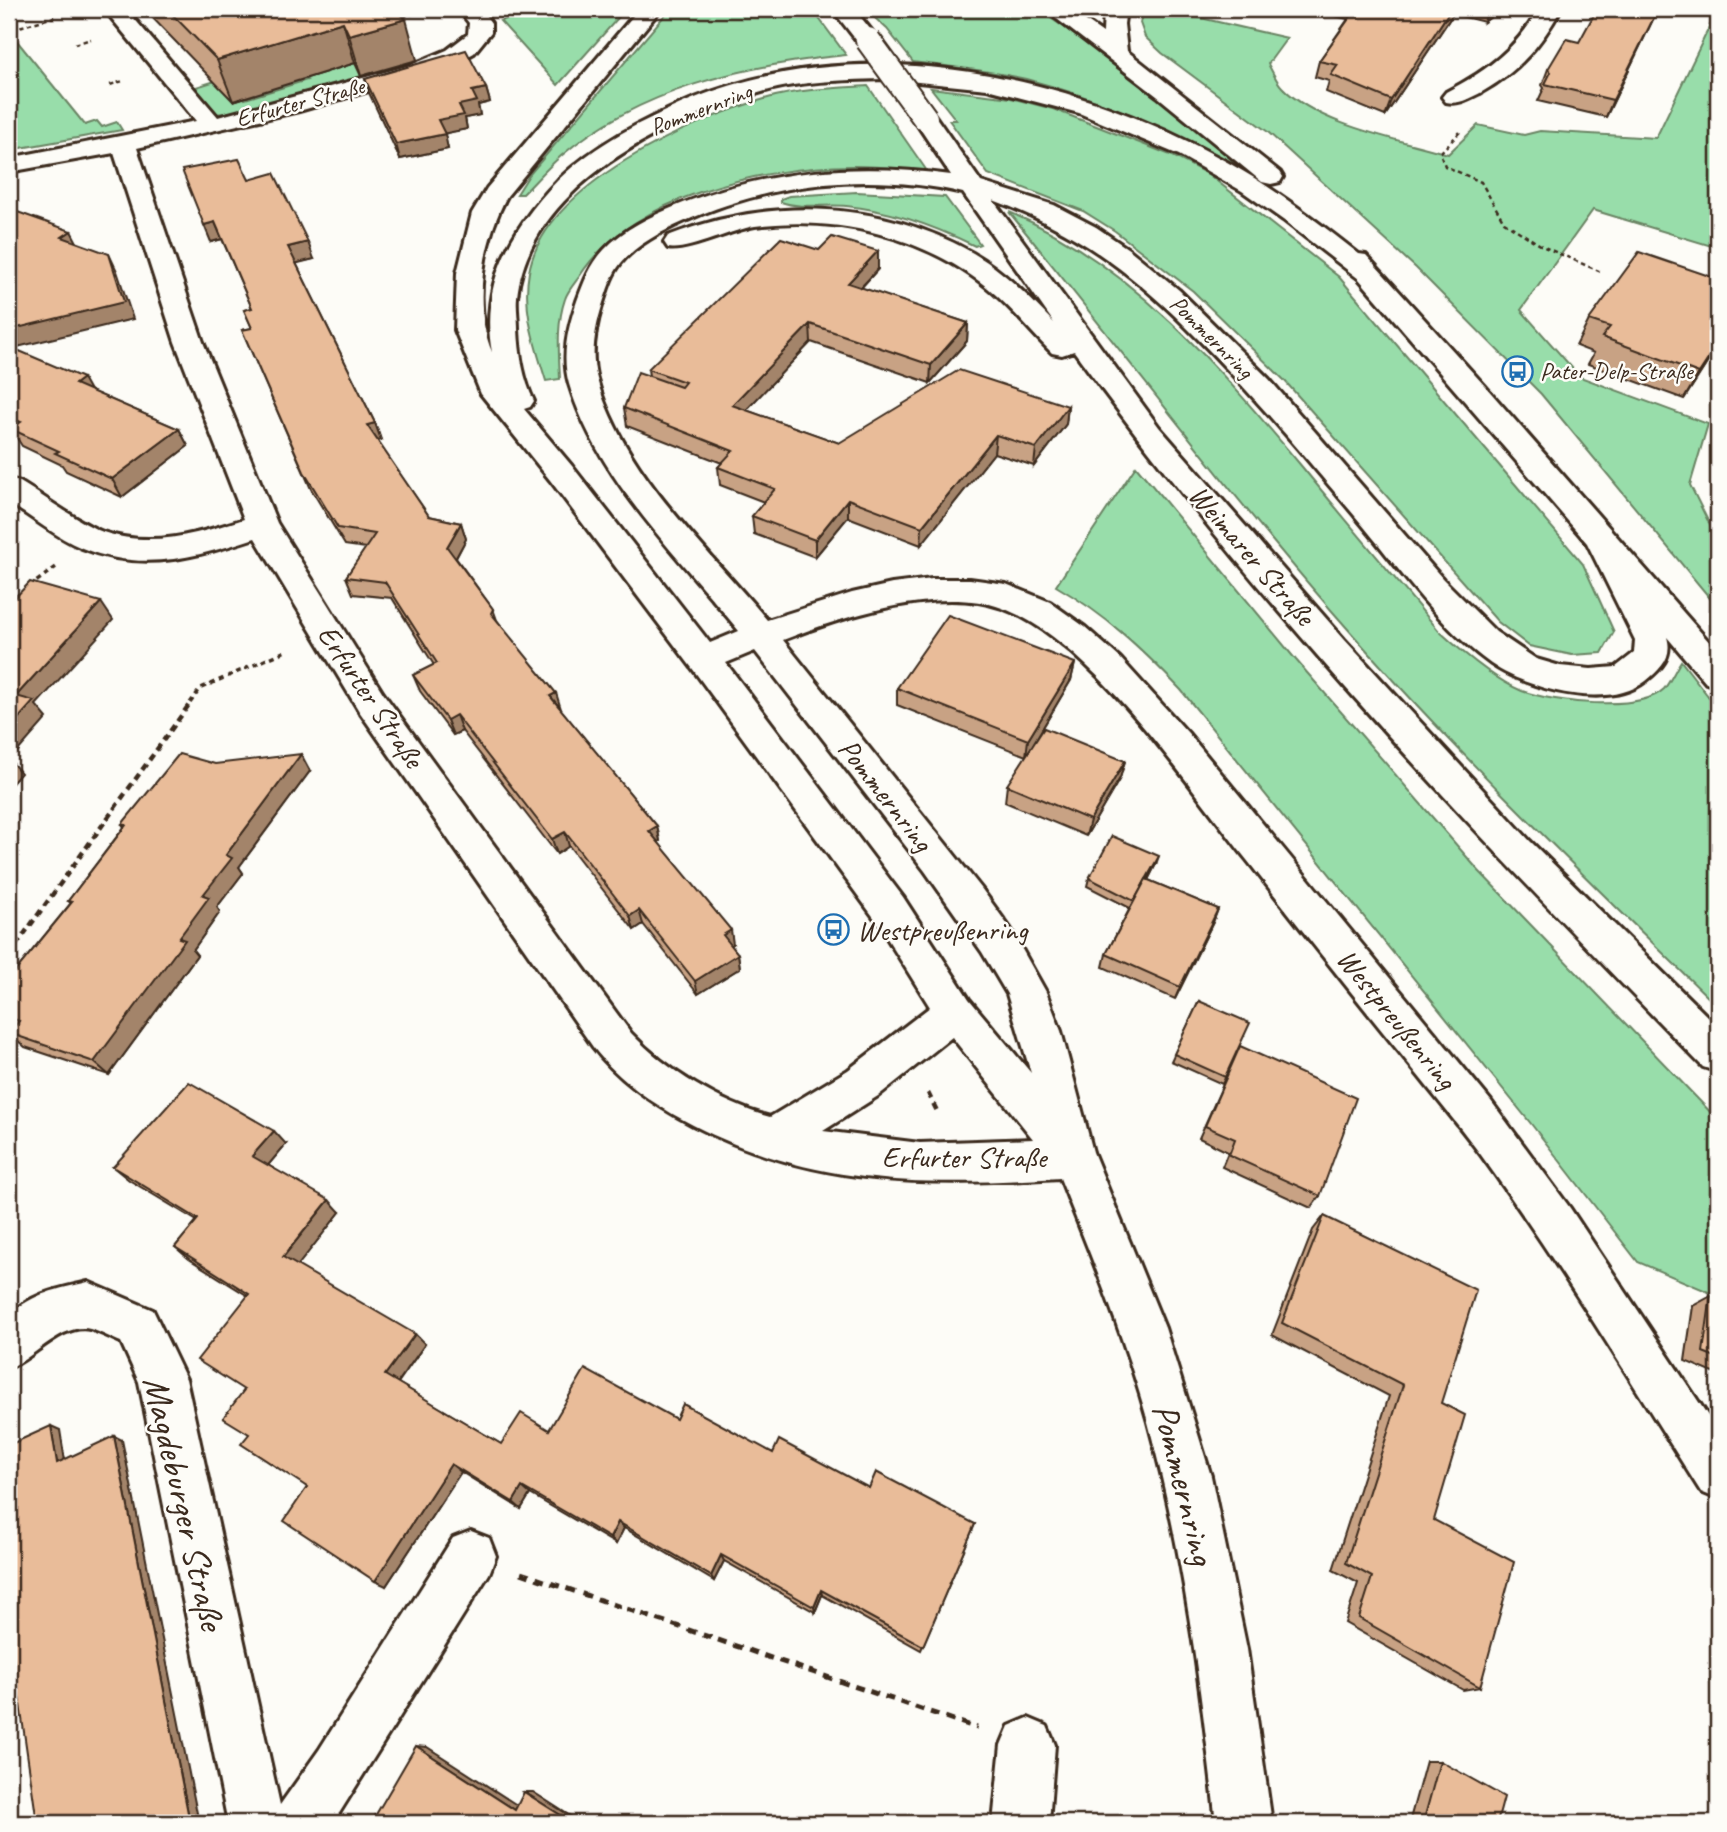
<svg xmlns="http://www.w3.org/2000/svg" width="1727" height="1832" font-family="Caveat,sans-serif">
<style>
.green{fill:#98ddaa;stroke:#6a8464;stroke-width:2}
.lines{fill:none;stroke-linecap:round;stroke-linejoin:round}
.minor-casing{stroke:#3b2a1e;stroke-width:6}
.path-far3{stroke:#3b2a1e;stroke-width:2.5;stroke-dasharray:4.5 3.5;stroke-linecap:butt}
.path-far2{stroke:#3b2a1e;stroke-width:3.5;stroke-dasharray:5 4.5;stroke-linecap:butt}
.path-far1{stroke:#3b2a1e;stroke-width:4.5;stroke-dasharray:7 5;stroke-linecap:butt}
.path{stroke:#3b2a1e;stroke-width:5;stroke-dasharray:9 7;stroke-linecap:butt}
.minor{fill:#fdfcf7;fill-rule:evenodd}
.minor-bridge-casing{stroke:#3b2a1e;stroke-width:28;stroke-linecap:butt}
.minor-bridge{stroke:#fdfcf7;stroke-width:24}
.wall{fill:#c8a284;stroke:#3b2a1e;stroke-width:2}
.shaded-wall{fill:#a3846b;stroke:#3b2a1e;stroke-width:2}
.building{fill:#e9bc99;stroke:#3b2a1e;stroke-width:2}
.labels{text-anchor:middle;stroke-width:5;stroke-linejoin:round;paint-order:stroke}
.far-street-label{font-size:24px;fill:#3b2a1e;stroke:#fdfcf7}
.far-poi-label{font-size:24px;fill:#3b2a1e;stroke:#fdfcf7;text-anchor:start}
.street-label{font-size:30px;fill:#3b2a1e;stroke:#fdfcf7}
.poi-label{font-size:30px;fill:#3b2a1e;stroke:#fdfcf7;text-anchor:start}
.near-street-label{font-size:37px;fill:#3b2a1e;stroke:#fdfcf7}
</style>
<rect width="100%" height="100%" fill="#fdfcf7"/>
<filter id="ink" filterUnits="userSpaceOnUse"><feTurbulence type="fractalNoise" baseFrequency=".0143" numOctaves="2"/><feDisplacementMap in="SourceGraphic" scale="14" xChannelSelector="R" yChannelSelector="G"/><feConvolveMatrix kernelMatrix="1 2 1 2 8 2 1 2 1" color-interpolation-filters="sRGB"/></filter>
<g filter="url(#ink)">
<g class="green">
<polygon points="235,9 325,9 390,69 255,109 216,114 193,88 225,78 245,99 307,80"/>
<polygon points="537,9 626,9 558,85 500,21"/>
<path d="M 670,9 L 812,9 L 846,55 C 746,65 639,89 561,156 C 547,168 535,182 523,194 L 517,194 L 529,175 Z"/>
<path d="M 865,9 L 1037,9 L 1129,71 L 1242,163 L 1236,164 C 1169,129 1099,98 1026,79 C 989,70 951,67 913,62 L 887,29 Z"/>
<path d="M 1143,9 L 1162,9 L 1287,38 L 1268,64 C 1272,71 1276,81 1282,87 C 1319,126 1398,139 1448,154 L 1478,125 L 1524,135 L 1540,131 L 1656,138 L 1718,9 L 1718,248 L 1593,210 L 1521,310 L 1580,377 L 1708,424 L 1690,485 L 1718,541 L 1718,608 L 1541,394 L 1416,268 L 1268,132 L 1162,53 L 1145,37 L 1140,23 Z"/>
<polygon points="9,31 85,125 97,121 102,127 117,122 122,130 9,150"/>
<path d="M 868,86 L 927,171 C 902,169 877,166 852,166 C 762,167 631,196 579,277 C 574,284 567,292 565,299 C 556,325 559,353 560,379 L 546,381 C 535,345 522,310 529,272 C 544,185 692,119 768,98 C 800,89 835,88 868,86 Z"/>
<polygon points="931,88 1011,98 1053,109 1173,156 1208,174 1339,277 1583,564 1614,632 1602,653 1572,655 1529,646 1498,622 1284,380 1193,291 1115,231 1083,211 988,174 949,120 956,120"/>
<path d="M 857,192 L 945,197 L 980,244 L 975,246 C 934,226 891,210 846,206 C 826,204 800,209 781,202 L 781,199 L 789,196 Z"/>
<path d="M 1009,212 C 1131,263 1220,369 1303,468 C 1348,523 1394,577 1439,631 C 1461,651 1495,680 1522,691 C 1552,702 1639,713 1664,689 C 1670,682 1675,670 1681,661 L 1718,709 L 1718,1007 C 1595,886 1469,766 1354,636 C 1233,500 1125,353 1009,212 Z"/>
<path d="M 1136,466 L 1296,660 L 1479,871 L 1718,1120 L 1718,1296 L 1638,1262 L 1532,1125 L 1181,690 C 1141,648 1106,615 1056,586 Z"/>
</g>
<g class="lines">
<defs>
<g id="minor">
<path d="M 104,9 L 126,9 L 218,117 L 411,65 L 447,50 L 468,34 L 469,23 L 458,9 L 481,9 L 491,23 L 491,32 L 474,53 L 452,65 L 427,74 L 299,111 L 137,148 L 203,342 L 277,523 L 383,693 L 631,1033 C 667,1071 720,1103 770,1117 L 848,1070 L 930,1007 L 875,919 L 692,668 L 550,480 L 481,394 L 455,330 L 457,273 L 472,213 L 487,188 L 639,9 L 661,9 L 507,196 C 483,240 472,305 492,352 C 479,285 512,227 558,180 C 595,144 643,120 690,100 C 863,29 1069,73 1227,162 C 1274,188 1317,221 1359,254 L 1366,255 L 1485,386 L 1718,652 L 1718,687 L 1706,683 L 1667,637 C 1673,657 1661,669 1646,681 C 1608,711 1527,689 1491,664 C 1441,628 1404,575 1365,528 C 1304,455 1243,382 1174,315 C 1118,262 1066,227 993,200 L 1159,427 L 1344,639 L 1530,841 L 1718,1027 L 1718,1072 L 1703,1067 C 1482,841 1259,608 1074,351 L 1062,355 L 1052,353 C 1031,332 1011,307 988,288 C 924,236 836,215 755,226 C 731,230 686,252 668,248 L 664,242 L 668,236 C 768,197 878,199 973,253 C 1004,271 1029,297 1054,323 L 963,193 C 870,171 769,183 683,222 C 661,232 637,244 621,263 C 611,275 607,291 602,306 C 595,329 590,355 597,379 C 621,470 708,549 767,620 L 852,593 L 892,584 L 932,579 L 970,579 L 1006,584 L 1050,602 L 1085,627 L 1120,658 L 1188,733 L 1491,1101 L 1570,1208 L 1718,1431 L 1718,1499 L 1701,1492 C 1629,1378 1559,1263 1481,1155 C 1455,1120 1427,1087 1400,1053 C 1348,989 1298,925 1247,860 C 1188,786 1092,640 1002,608 C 940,585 842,617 783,640 L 981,888 L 1010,928 L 1046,992 L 1061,1031 L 1093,1152 L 1165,1328 L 1211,1476 L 1247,1649 L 1272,1823 L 1216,1823 C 1201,1688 1184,1554 1148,1422 C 1125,1338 1092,1258 1060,1178 C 927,1186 814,1187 693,1125 C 656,1106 619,1081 593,1047 L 359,711 L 255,538 C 196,557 143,573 82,548 C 57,538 32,517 9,503 L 9,479 L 20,482 C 42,495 81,524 103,532 C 152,548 197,534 244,519 L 175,342 L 114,153 L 9,172 L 9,158 L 196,121 ZM 889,79 L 987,89 L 1079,113 L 1179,155 L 1242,191 L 1283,220 L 1359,279 L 1587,543 L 1635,640 L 1634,653 L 1616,667 L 1591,669 L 1560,666 L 1536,659 L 1496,632 L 1443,579 L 1269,379 L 1179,290 L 1130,250 L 1096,227 L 1054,205 L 981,182 L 933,113 L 917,113 L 913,118 L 951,175 C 856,162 765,170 676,206 C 651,216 623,229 604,250 C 590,265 584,282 577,301 C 568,327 561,356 569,384 C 598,480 678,555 739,631 L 710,643 L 572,466 L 524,409 L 530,407 L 534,401 C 523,379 519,353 518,329 C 518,318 516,307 517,297 C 529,186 668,118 762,92 C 803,80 847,80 889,79 ZM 755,651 L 925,871 L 982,952 L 1007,994 L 1031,1073 L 969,999 L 903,897 L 726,663 ZM 952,1037 L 1033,1139 L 920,1143 L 823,1131 L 878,1096 Z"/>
<polygon points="832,9 854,9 879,40 876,45 860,45"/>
<polygon points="1044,9 1069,9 1103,33 1104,9 1126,9 1124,24 1127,51 1280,172 1283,177 1280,182 1271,184 1262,182 1157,96"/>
<path d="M 1539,9 L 1561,9 C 1541,45 1518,72 1482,92 C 1470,98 1459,105 1446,102 L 1442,97 L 1446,92 C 1487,71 1516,49 1539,9 Z"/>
<path d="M 88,1282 L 153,1310 L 186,1379 L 280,1805 L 319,1750 L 453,1538 L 471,1531 L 489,1538 L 496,1556 L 489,1574 L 333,1823 L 228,1823 L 139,1382 L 121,1342 C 111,1338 101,1332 90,1329 C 63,1322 33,1359 9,1368 L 9,1315 C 36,1292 55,1290 88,1282 Z"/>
<polygon points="1028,1718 1047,1726 1055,1745 1049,1823 993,1823 1001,1745 1009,1726"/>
</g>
</defs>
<use href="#minor" class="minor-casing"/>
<g class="path-far3">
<polyline points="9,16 19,27 54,17"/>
<polyline points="403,17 429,9"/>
<polyline points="75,44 91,39"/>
<polyline points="110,85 123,81"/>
<polyline points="1460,132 1440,153 1445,166 1481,182 1504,222 1542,246 1601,272"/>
</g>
<g class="path-far2">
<polyline points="29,587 56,567"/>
<polyline points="9,602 19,594"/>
<polyline points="190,703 201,688 288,650"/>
</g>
<g class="path-far1">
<polyline points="9,955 191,702"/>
<polyline points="928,1093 938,1113"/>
</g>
<polyline class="path" points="521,1573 977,1728"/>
<use href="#minor" class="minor"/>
<defs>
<polyline id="minor-bridge" points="868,40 925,118"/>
</defs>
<use href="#minor-bridge" class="minor-bridge-casing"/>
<use href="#minor-bridge" class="minor-bridge"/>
</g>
<g class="wall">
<polygon points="144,9 395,9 417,60 361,76 355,63 233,101"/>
<polygon points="502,9 530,9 509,15"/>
<polygon points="1304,9 1496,9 1492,16 1484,22 1453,14 1385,116 1326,92 1329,81 1315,77 1319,61 1348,19"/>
<polygon points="1658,9 1606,117 1538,101 1544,88 1542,85 1548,69 1579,42"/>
<polygon points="365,79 486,88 490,102 478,105 480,115 465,118 467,129 444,133 448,149 400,159 369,93"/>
<polygon points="249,180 314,259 296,263 375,423 381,440 377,441 429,516 461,523 466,539 456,558 493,609 497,620 560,709 657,826 660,841 658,842 733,944 731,945 738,954 740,968 698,994 643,924 634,930 569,846 557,854 462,731 453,735 420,691 413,675 434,665 392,598 353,594 346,577 366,548 345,545 311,489 242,330 252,328 244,310 252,308 222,239 211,242"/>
<polygon points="878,269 861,288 968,323 967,341 930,383 811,342 746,410 839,443 1068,406 1066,424 1034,466 994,453 921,545 848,517 815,557 754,534 752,516 764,502 720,485 718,467 722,463 627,426 624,408 649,376 648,369"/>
<polygon points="1718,279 1718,346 1684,399 1588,364 1594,353 1576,346 1589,320"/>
<polygon points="9,356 179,429 188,446 122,497 66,471 62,465 22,446 13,432 9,430"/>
<polygon points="1075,663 1071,680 1026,756 897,705 897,688"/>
<polygon points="1125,761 1120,778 1086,836 1005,802 1007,785"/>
<polygon points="215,764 310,771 239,867 243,873 217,907 220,912 193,950 197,955 109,1075 25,1047 9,1033 14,1028 9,1026 9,979 71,903 68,901 124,827 122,824"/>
<polygon points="1156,864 1148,880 1218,909 1213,922 1175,999 1103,967 1106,954 1130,908 1087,886 1089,878"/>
<polygon points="1199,1001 1234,1059 1320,1196 1311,1208 1222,1167 1228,1152 1199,1138 1233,1062 1222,1084 1171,1061"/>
<polygon points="286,1144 268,1165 340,1212 297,1266 425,1344 398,1383 501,1444 549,1430 676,1419 773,1453 869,1488 975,1524 921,1650 822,1595 815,1612 724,1561 714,1581 624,1528 616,1544 530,1494 521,1509 461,1472 386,1586 307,1487 249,1434 244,1391 248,1296 189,1259 175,1247 197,1221 129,1180 113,1167"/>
<polygon points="1324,1216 1441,1403 1434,1520 1480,1687 1463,1690 1345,1623 1358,1583 1333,1570 1389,1396 1272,1335 1313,1230"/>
<polygon points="1711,1296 1718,1299 1718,1375 1685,1361 1693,1306"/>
<polygon points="1426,1761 1440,1761 1497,1823 1409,1823"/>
</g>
<g class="shaded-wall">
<polygon points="508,9 530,9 509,15"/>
<polygon points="1451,9 1455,9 1453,14 1385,116 1391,100"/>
<polygon points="1488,9 1496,9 1492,16 1484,22"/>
<polygon points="1658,9 1606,117 1613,100"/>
<polygon points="406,19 417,60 361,76 349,35"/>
<polygon points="343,22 355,63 233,101 217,60"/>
<polygon points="486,88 490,102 478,105 480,115 465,118 467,129 442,134 438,120 459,105 472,91"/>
<polygon points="445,134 448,149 400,159 396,144"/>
<polygon points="215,222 222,239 211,242 204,225"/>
<polygon points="71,231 80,248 62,237"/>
<polygon points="308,242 314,259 294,264 288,247"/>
<polygon points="878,251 878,269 848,301 848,283"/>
<polygon points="109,254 117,271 133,319 9,349 9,330"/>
<polygon points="968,323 967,341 930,383 931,365"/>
<polygon points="810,324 811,342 734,423 732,405"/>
<polygon points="1718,344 1718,346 1684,399 1699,373"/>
<polygon points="83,378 93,396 75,384"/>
<polygon points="1068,406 1066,424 1034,466 1036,448"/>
<polygon points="375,423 381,440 373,442 367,425"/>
<polygon points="179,429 188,446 122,497 112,479"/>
<polygon points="996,435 994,453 921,545 922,527"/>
<polygon points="848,499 848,517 815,557 815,540"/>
<polygon points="461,523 466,539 453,563 447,547"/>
<polygon points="101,602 113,620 36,705 47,718 10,760 21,773 9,787 9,729 16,696"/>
<polygon points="1075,663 1071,680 1026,756 1028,740"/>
<polygon points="556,693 561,709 550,696"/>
<polygon points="456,715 462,731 453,735 447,720"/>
<polygon points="301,754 310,771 239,867 243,873 217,907 220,912 193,950 197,955 109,1075 94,1062 179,938 226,855"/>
<polygon points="1125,761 1120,778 1086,836 1090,820"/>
<polygon points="657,826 660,841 652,845 649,831"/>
<polygon points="565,832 569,846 557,854 552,839"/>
<polygon points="1159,856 1156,864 1133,909 1135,902"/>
<polygon points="1218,909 1213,922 1175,999 1180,987"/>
<polygon points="639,910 643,924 634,930 630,916"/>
<polygon points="731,930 733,944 725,949 723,935"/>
<polygon points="738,954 740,968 698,994 695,981"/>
<polygon points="274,1131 286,1144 265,1169 252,1156"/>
<polygon points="329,1200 340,1212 295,1269 283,1257"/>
<polygon points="415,1334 425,1344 396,1385 385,1375"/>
<polygon points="51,1426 60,1430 66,1467 57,1463"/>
<polygon points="114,1436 122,1440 199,1823 190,1823"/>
<polygon points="451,1464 461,1472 386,1586 375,1581"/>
<polygon points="522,1487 530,1494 521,1509 513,1502"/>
<polygon points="618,1522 624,1528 616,1544 610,1538"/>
<polygon points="721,1555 724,1561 714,1581 711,1576"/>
<polygon points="821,1590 822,1595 815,1612 814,1607"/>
<polygon points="416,1746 427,1747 523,1809 515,1810"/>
<polygon points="524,1792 533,1792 581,1823 573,1823"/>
</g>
<g class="building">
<polygon points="167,9 395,9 406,19 349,35 343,22 217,60"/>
<polygon points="1356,9 1451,9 1391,100 1331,75 1338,65 1319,61"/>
<polygon points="1597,9 1658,9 1613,100 1545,84 1551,72 1548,69 1566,39 1579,42"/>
<polygon points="466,50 486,88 472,91 477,101 459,105 464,115 438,120 445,134 396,144 365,79"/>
<polygon points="239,159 249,180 274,173 308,242 288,247 375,423 367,425 429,516 461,523 447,547 493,609 491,613 556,693 550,696 657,826 649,831 731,930 723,935 738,954 695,981 639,910 630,916 565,832 552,839 456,715 447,720 413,675 437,663 385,582 346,577 375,534 338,528 304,472 242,330 252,328 244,310 252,308 215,222 204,225 182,170"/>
<polygon points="9,209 71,231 62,237 109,254 124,302 9,330"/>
<polygon points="832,237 878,251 848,283 968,323 931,365 810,324 732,405 839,443 959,370 1068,406 1036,448 996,435 922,527 848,499 815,540 752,516 775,489 718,467 733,451 624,408 638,372 681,387 685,382 648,369 781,238 819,250"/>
<polygon points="1639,252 1718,279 1718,344 1699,373 1602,337 1610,327 1589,320"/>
<polygon points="17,350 83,378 75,384 179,429 112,479 55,453 59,451 11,429 21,422 9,417 9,356"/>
<polygon points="30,582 101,602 16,696 34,701 9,729 9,604"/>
<polygon points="948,615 1075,663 1028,740 897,688"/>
<polygon points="1044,728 1125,761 1090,820 1007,785"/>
<polygon points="179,754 215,764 301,754 226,855 232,858 203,895 209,897 179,938 185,940 94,1062 9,1033 19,1021 9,1017 9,979 72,902 68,901 126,825 122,824"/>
<polygon points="1112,836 1159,856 1134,901 1089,878"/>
<polygon points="1146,879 1218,909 1180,987 1106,954"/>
<polygon points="1199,1001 1250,1023 1225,1077 1174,1054"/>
<polygon points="1240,1046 1356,1098 1320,1196 1229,1155 1235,1139 1205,1126"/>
<polygon points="189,1082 274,1131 252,1156 329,1200 283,1257 415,1334 385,1375 501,1444 521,1413 549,1430 585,1369 676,1419 683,1404 773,1453 779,1440 869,1488 876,1472 975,1524 923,1646 821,1590 814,1607 721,1555 711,1576 618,1522 610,1538 522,1487 513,1502 451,1464 375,1581 284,1521 307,1487 241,1444 249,1434 223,1418 244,1390 197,1360 249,1294 175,1247 198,1219 113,1167"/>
<polygon points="1324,1216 1476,1290 1441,1403 1465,1415 1434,1520 1514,1562 1480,1687 1359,1618 1372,1577 1346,1563 1403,1385 1282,1323"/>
<polygon points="1711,1296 1718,1299 1718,1358 1703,1352"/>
<polygon points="51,1426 57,1463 114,1436 190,1823 37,1823 9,1627 9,1445"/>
<polygon points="416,1746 515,1810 524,1792 573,1823 371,1823"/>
<polygon points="1440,1761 1504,1797 1497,1823 1423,1823"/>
</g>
</g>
<defs>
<symbol id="bus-ring" viewBox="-11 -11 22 22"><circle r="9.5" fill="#fdfcf7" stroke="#1f6fb2" stroke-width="1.5"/><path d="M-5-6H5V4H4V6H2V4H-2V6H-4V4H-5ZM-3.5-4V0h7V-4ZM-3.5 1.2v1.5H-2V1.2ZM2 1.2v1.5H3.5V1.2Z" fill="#1f6fb2"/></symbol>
</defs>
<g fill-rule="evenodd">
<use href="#bus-ring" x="1500" y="354" width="35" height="35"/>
<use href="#bus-ring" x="816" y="912" width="35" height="35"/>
</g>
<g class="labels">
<g class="far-street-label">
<text transform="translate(300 102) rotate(-15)" y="8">Erfurter Straße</text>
<text transform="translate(701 109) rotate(-21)" y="8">Pommernring</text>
<text transform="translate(1212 337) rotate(45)" y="8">Pommernring</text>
</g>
<g class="far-poi-label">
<text x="1540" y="379">Pater-Delp-Straße</text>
</g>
<g class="street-label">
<text transform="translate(1252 555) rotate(49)" y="10">Weimarer Straße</text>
<text transform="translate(371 696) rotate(56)" y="10">Erfurter Straße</text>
<text transform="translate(886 795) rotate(52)" y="10">Pommernring</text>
<text transform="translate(1397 1019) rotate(51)" y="10">Westpreußenring</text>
<text x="964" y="1167">Erfurter Straße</text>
</g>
<g class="poi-label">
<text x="857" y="940">Westpreußenring</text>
</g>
<g class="near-street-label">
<text transform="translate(1185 1484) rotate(76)" y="13">Pommernring</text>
<text transform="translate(185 1503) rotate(77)" y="13">Magdeburger Straße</text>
</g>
</g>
<rect width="1727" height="1832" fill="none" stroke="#fdfcf7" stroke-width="35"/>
<rect x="18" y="18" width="1692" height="1797" fill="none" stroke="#3b2a1e" stroke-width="2.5" filter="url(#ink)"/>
</svg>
